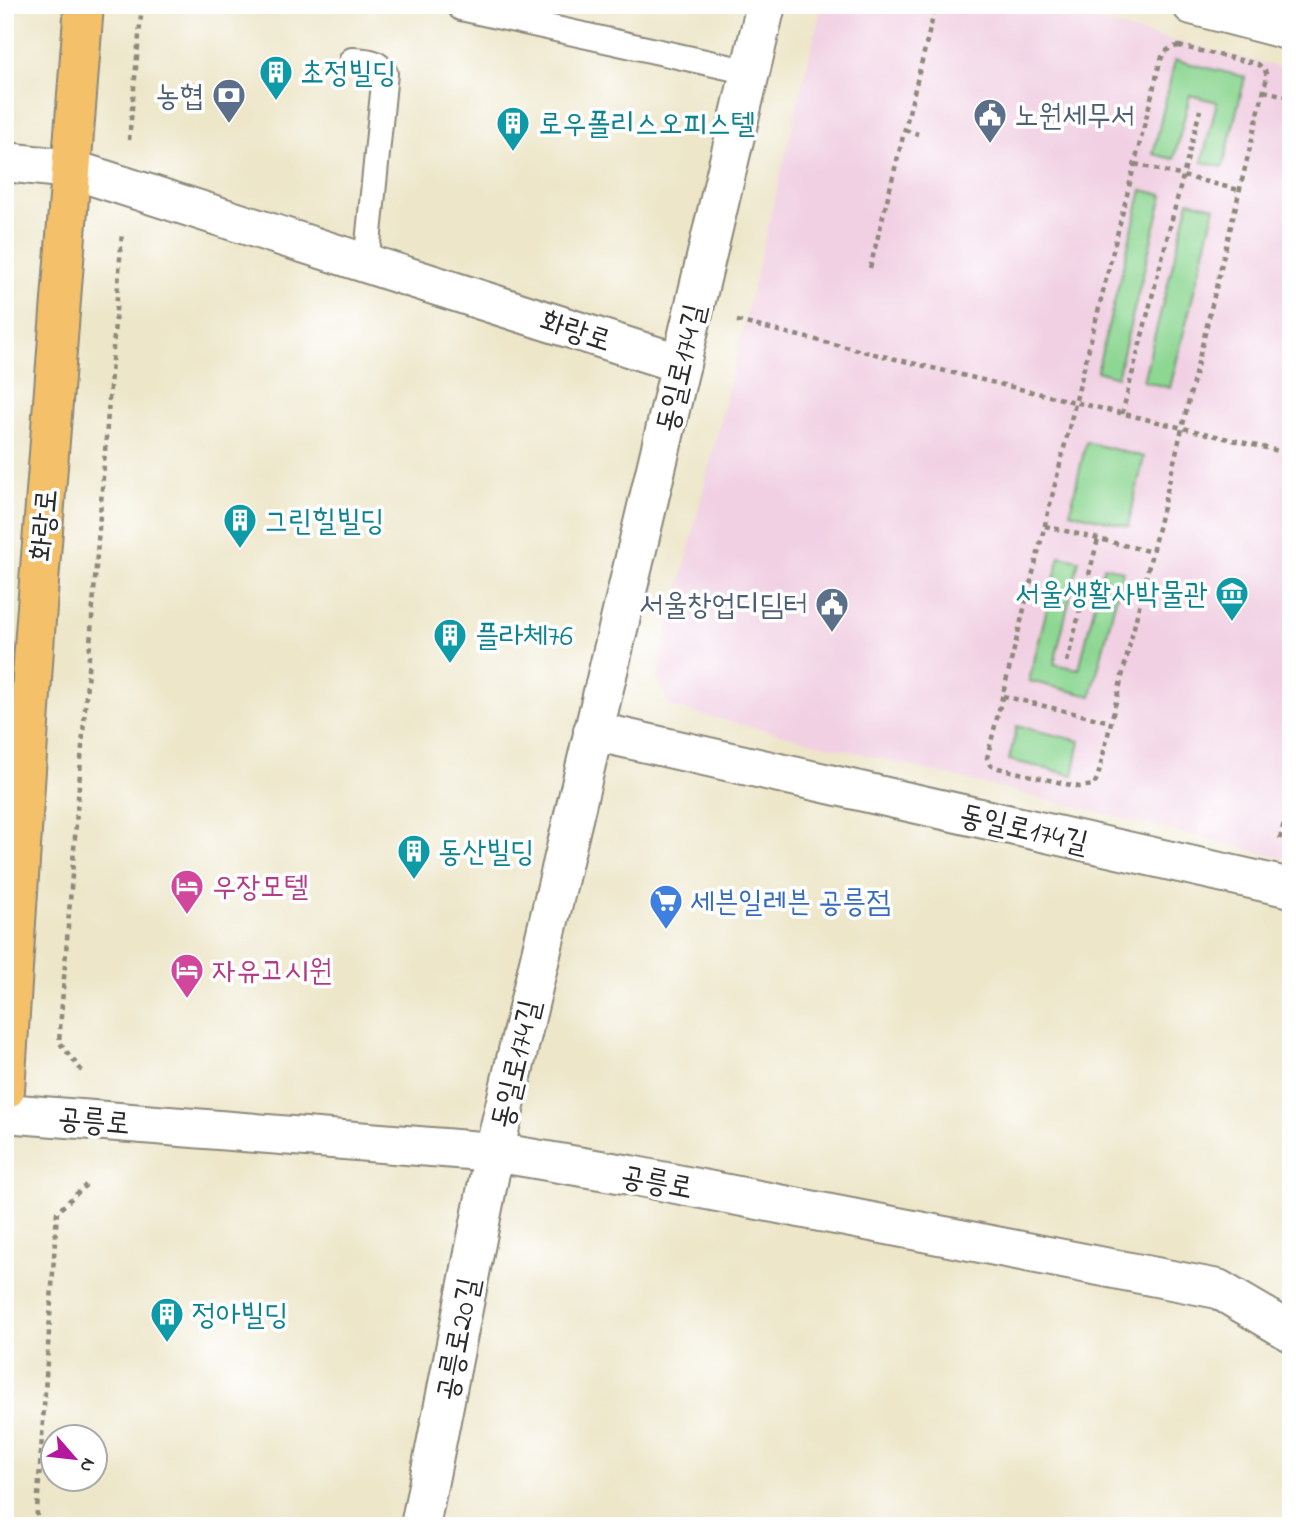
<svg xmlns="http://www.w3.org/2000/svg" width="1296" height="1531" font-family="'Indie Flower','Poor Story',sans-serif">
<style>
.built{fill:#f1d0e3}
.green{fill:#8dd793;stroke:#5c815f;stroke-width:2}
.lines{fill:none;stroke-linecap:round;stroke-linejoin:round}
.service-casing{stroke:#8c887a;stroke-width:28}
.minor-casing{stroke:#8c887a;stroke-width:42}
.tertiary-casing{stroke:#8c887a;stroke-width:42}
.primary-casing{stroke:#8c887a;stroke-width:42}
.path{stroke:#8c887a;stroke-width:4.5;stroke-dasharray:5 5;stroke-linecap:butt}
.service{stroke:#fff;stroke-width:24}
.minor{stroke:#fff;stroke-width:38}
.tertiary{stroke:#fff;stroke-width:38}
.primary{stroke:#f4c16a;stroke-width:38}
.labels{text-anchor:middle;stroke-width:7;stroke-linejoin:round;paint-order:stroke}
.culture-label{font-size:30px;fill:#0d838f;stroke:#fff;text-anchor:start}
.service-label{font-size:30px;fill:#4e5e75;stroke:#fff;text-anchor:end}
.street-label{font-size:30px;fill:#2b2b2b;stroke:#fff}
.hotel-label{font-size:30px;fill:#b23c85;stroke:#fff;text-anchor:start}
.shop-label{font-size:30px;fill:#366cbe;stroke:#fff;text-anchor:start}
</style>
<rect width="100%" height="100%" fill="#fff"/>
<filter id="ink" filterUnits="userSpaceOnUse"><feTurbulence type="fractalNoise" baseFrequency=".0143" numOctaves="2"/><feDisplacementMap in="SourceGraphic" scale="14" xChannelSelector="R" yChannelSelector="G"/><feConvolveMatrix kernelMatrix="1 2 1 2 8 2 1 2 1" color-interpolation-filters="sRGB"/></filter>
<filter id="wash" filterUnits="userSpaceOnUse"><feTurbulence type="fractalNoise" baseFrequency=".00686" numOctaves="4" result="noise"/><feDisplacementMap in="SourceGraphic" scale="28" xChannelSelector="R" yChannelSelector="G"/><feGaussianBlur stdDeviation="1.57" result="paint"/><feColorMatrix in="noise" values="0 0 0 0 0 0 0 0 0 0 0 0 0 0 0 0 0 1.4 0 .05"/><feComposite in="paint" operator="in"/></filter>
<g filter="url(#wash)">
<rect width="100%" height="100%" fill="#ede6c9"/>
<polygon class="built" points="822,5 1031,5 1291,70 1291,860 671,707 657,679"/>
<g class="green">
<polygon points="1175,60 1245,77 1223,167 1202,162 1217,102 1190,95 1174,159 1153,154"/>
<polygon points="1142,190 1163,195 1117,377 1097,371"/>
<polygon points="1189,201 1215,207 1170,388 1143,381"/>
<polygon points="1086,442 1144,457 1128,526 1070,512"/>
<polygon points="1060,556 1079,560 1054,664 1079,669 1104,566 1123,571 1091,696 1029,681"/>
<polygon points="1017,726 1080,741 1073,775 1009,760"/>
</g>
</g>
<g filter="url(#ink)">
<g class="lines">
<defs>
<g id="service">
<polyline points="461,8 750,72"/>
<path d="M 352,60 C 366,61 377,60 385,73 L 366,264"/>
</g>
<g id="minor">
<polyline points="1192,5 1291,31"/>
<polyline points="5,162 71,169 681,364"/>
<polyline points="593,731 1291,888"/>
<polyline points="420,1526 494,1152 766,5"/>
</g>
<polyline id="tertiary" points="5,1113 494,1152 630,1175 1218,1289 1291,1332"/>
<polyline id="primary" points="5,1090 35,633 84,5"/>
</defs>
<use href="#service" class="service-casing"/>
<use href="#minor" class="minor-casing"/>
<use href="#tertiary" class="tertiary-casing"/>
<use href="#primary" class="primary-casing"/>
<g class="path">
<polyline points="680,9 681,5"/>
<path d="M 1179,46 L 1258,64 L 1265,70 L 1267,77 L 1098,776 L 1094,785 L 1079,787 L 998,768 L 990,765 L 987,758 L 1160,62 C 1164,51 1168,48 1179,46 Z"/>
<polyline points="1264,91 1291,97"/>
<polyline points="905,130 918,134"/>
<polyline points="129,140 142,5"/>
<polyline points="1135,164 1239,190"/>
<polyline points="870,268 936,5"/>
<polyline points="737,321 1291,454"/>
<polyline points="1122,414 1200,110"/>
<polyline points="1045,526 1152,552"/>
<polyline points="1067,662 1098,539"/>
<polyline points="1003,696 1110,722"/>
<polyline points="1283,825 1291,827"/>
<polyline points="1280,839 1291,792"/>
<polyline points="82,1071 59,1042 122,233"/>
<polyline points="36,1526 57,1212 86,1185"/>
</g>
<use href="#service" class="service"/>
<use href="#minor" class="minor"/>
<use href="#tertiary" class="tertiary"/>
<use href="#primary" class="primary"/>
</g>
</g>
<defs>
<symbol id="building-pin" viewBox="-11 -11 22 30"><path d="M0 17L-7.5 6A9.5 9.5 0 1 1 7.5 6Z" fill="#0f9aa8" stroke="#fff"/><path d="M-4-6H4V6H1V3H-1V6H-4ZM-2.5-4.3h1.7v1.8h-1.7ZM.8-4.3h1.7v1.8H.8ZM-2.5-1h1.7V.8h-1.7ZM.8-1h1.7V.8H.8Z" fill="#fff"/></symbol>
<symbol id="bank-pin" viewBox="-11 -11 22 30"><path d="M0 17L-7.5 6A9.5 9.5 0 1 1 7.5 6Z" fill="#5c6f8a" stroke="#fff"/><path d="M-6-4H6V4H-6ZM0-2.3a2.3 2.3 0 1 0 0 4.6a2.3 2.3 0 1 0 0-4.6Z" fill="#fff"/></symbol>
<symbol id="civic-pin" viewBox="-11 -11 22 30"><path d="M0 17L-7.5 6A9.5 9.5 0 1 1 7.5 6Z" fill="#5c6f8a" stroke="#fff"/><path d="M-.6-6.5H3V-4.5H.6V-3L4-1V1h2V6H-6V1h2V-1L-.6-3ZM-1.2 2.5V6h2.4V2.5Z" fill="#fff"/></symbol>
<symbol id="museum-pin" viewBox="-11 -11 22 30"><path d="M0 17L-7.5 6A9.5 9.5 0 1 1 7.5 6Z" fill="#0f9aa8" stroke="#fff"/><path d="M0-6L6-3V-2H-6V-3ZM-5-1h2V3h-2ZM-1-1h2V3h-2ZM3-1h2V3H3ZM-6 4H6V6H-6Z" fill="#fff"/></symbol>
<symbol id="hotel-pin" viewBox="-11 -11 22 30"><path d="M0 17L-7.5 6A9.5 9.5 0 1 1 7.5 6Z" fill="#d1479c" stroke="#fff"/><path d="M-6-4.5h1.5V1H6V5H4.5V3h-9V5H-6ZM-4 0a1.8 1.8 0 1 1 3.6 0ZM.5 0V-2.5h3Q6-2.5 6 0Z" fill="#fff"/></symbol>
<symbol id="supermarket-pin" viewBox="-11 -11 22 30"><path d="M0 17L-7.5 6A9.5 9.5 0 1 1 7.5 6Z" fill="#3f7fe0" stroke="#fff"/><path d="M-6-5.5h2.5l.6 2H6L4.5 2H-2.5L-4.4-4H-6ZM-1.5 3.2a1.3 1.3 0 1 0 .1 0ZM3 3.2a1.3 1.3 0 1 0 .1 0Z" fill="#fff"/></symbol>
</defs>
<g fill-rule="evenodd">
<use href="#building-pin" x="257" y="53" width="38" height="52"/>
<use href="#bank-pin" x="210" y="76" width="38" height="52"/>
<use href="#civic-pin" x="971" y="96" width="38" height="52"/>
<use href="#building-pin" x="494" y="104" width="38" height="52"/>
<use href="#building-pin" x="221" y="501" width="38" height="52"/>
<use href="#museum-pin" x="1213" y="574" width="38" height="52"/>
<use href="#civic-pin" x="813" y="585" width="38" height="52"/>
<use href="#building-pin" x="431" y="616" width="38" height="52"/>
<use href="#building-pin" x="395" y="832" width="38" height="52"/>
<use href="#hotel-pin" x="168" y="867" width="38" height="52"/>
<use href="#supermarket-pin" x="647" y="882" width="38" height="52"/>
<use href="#hotel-pin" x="168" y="951" width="38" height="52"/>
<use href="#building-pin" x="148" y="1295" width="38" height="52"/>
</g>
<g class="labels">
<g class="culture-label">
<text x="300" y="82">초정빌딩</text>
<text x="538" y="133">로우폴리스오피스텔</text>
<text x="264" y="530">그린힐빌딩</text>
<text x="1208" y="603" text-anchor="end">서울생활사박물관</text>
<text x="475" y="645">플라체76</text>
<text x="438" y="861">동산빌딩</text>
<text x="192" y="1324">정아빌딩</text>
</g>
<g class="service-label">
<text x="204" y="105">농협</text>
<text x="1014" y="125" text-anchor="start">노원세무서</text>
<text x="808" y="614">서울창업디딤터</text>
</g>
<g class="street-label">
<text transform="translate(576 330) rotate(18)" y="10">화랑로</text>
<text transform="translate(680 368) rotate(-77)" y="10">동일로174길</text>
<text transform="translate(43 525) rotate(-85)" y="10">화랑로</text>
<text transform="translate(1024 828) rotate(13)" y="10">동일로174길</text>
<text transform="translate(515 1064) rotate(-77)" y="10">동일로174길</text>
<text transform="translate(94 1120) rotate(5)" y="10">공릉로</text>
<text transform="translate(657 1181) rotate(11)" y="10">공릉로</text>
<text transform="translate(457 1339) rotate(-79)" y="10">공릉로20길</text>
</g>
<g class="hotel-label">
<text x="212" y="896">우장모텔</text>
<text x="212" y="980">자유고시원</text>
</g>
<g class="shop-label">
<text x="690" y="911">세븐일레븐 공릉점</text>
</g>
</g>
<rect width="1296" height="1531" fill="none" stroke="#fff" stroke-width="28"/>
<g transform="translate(74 1458) rotate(118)"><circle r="33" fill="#ffffff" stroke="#aaaaaa" stroke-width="2"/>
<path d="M0-5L12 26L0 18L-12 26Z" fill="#b5179e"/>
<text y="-10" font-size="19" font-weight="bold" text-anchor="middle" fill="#2b2b2b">N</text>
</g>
</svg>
